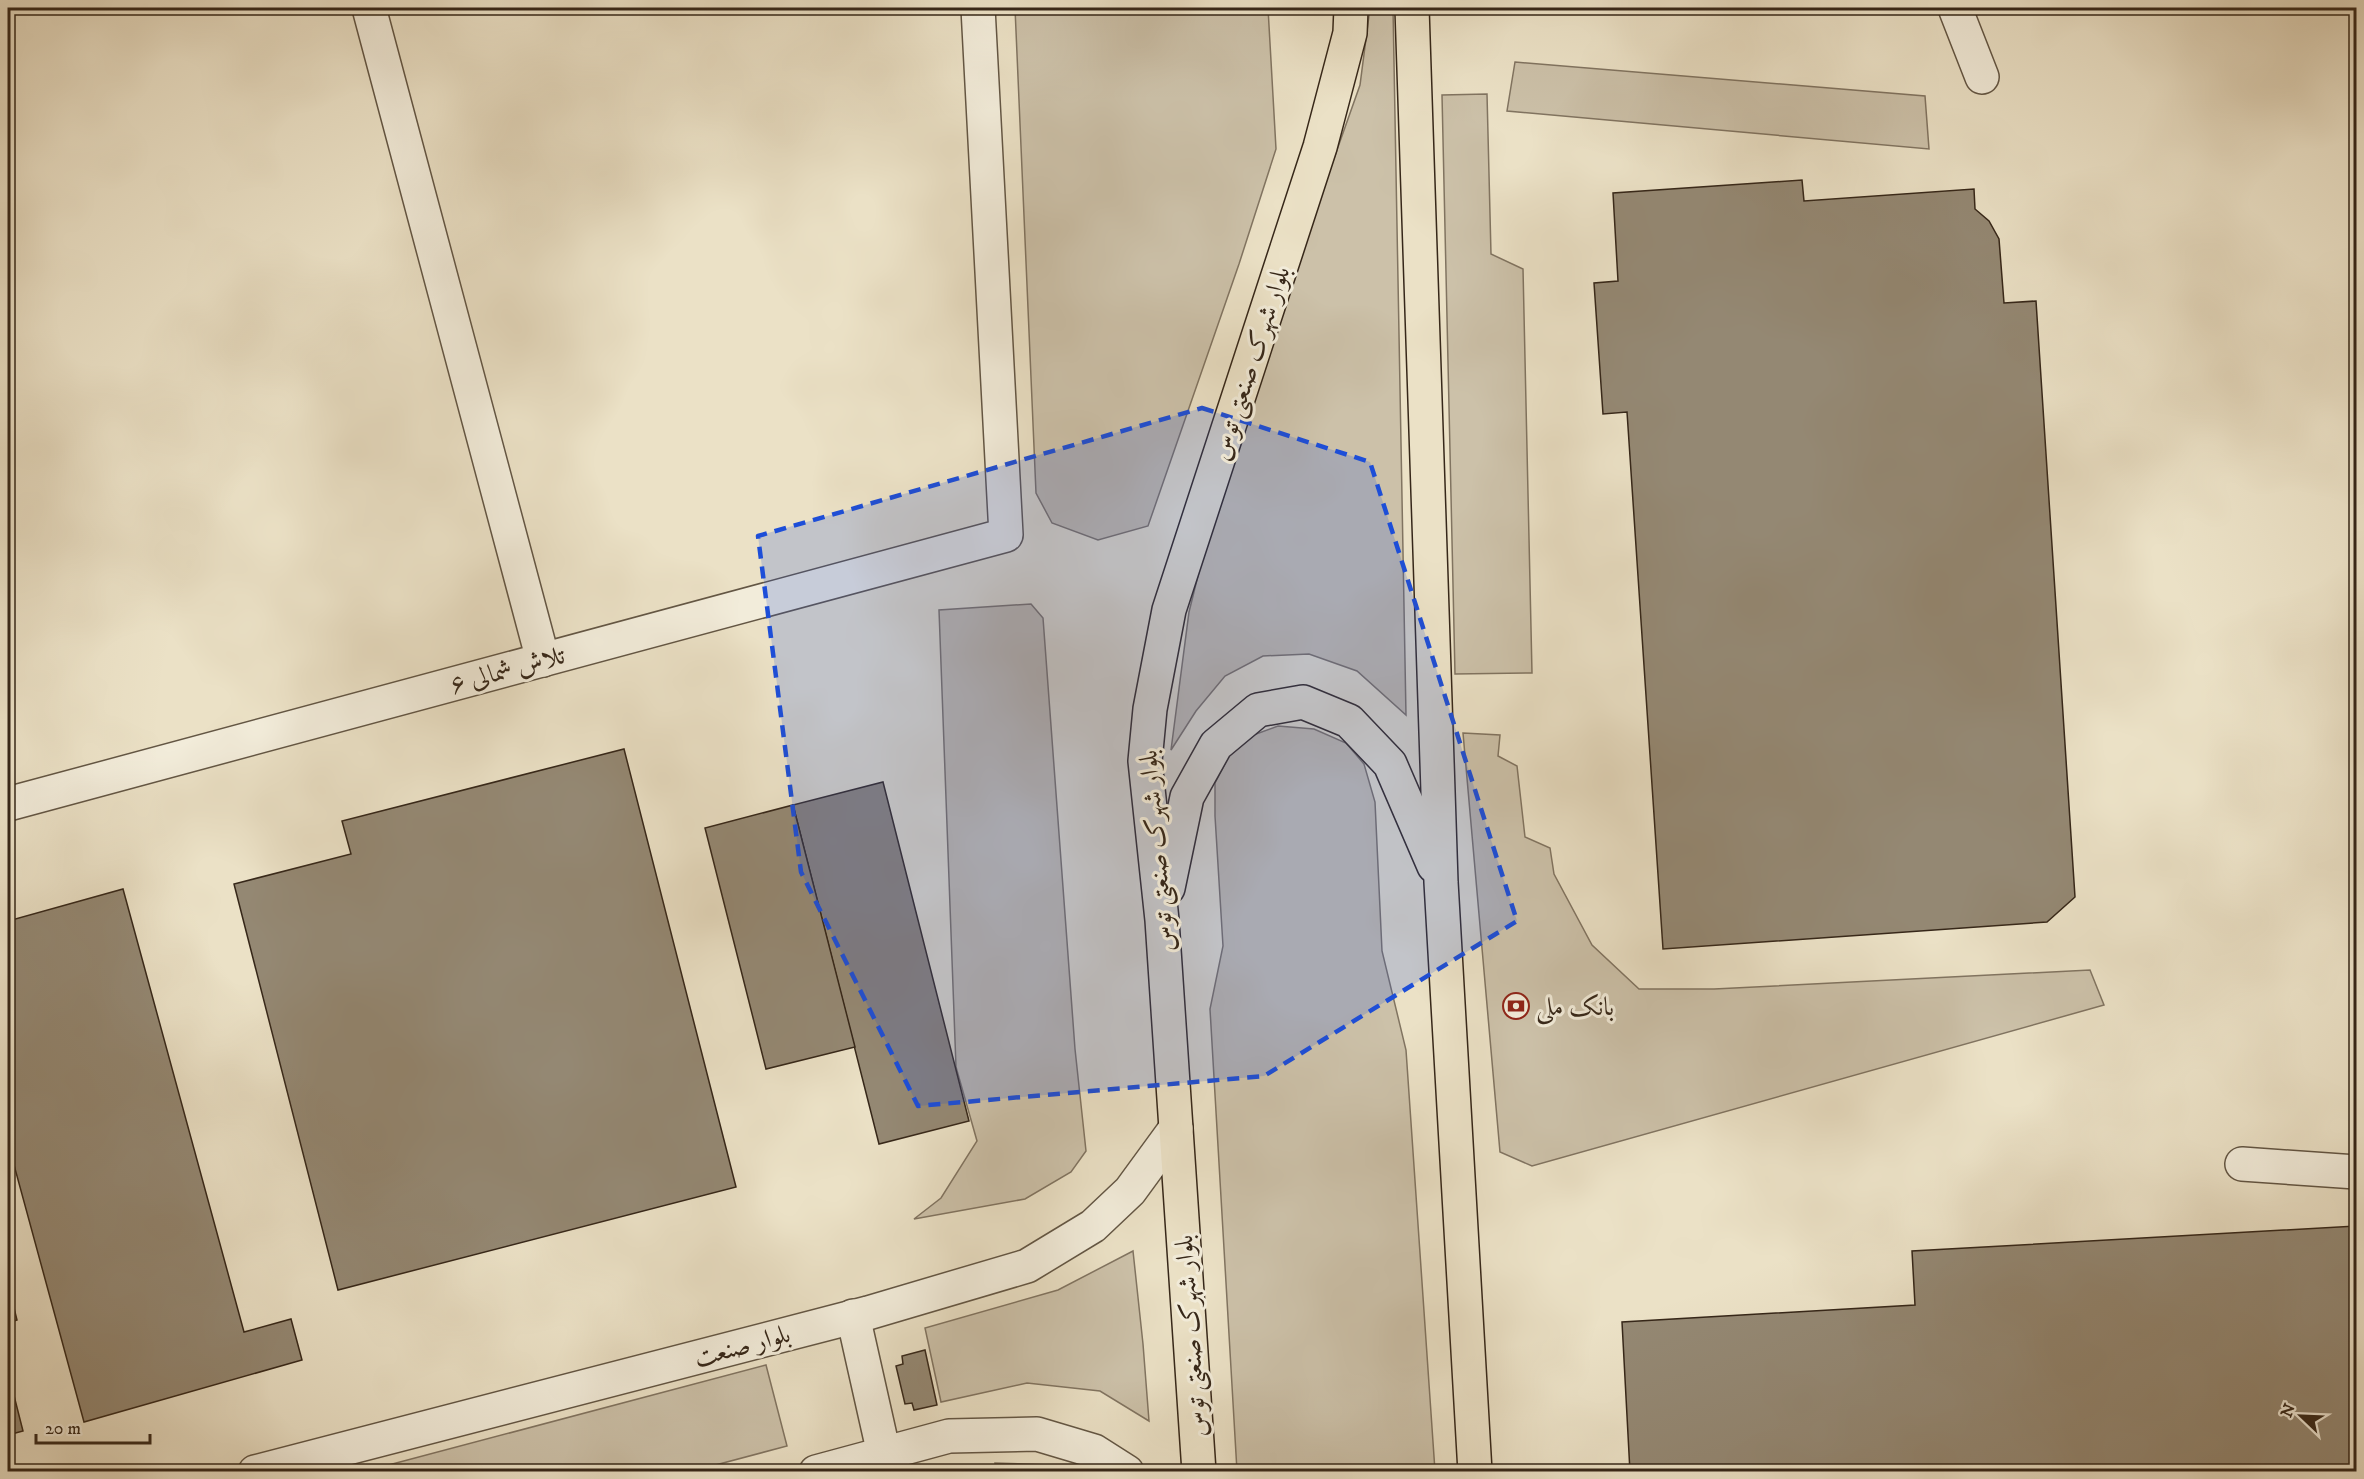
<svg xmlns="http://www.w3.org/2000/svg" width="2364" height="1479" font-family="'IM FELL DW Pica',Amiri,serif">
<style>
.green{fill:#ccc1a9;stroke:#817461;stroke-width:1.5}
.building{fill:#948873;stroke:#362719;stroke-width:1.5}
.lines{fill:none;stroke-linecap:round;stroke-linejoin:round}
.minor-casing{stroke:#635644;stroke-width:36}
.major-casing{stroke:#362719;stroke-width:36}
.minor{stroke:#f2ecda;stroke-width:33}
.major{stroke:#ebe1c6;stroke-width:33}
.marked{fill:#1d4ed8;fill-opacity:0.2;stroke:#1d4ed8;stroke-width:4.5;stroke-dasharray:12 8;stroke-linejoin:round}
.labels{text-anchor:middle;stroke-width:6;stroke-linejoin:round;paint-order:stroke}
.street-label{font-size:26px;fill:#362719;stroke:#f2ecda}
.poi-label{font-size:26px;fill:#362719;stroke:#f2ecda;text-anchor:start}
</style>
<rect width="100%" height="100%" fill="#ebe1c6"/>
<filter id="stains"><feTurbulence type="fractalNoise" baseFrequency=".00333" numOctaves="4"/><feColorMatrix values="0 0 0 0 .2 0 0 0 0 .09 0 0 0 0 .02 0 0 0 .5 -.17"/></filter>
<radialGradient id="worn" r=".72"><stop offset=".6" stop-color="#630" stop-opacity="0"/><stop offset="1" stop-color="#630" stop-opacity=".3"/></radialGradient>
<g class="green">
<polygon points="1015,8 1268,8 1276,149 1239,264 1148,526 1098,540 1052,523 1036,493"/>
<polygon points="1370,8 1393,8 1406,715 1357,671 1309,654 1263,656 1225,676 1196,711 1171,750 1189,612 1226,463 1360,85"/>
<polygon points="1515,62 1925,96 1929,149 1507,111"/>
<polygon points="1487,94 1491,254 1523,269 1532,673 1455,674 1442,95"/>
<polygon points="1031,604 1043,618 1075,1049 1086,1151 1071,1172 1025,1199 914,1219 941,1198 977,1141 956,1067 939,610"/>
<polygon points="1278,726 1314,729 1346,743 1364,764 1375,802 1382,951 1406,1050 1435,1471 1237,1471 1210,1009 1223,946 1215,816 1215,783 1230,754 1248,737"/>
<polygon points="1463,733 1500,735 1498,756 1517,766 1525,837 1550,848 1554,874 1592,945 1639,989 1714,989 2090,970 2104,1005 1532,1166 1500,1152"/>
<polygon points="1133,1251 1143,1344 1149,1421 1100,1391 1027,1383 941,1402 925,1328 1058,1290"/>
<polygon points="766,1365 787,1446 693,1471 366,1471"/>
<polygon points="995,1463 1050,1465 1058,1471 996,1471"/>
</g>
<g class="building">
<polygon points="1802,180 1804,201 1974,189 1975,209 1989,221 1999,239 2004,303 2036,301 2075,897 2047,922 1663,949 1627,412 1603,414 1594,283 1618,281 1613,193"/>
<polygon points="624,749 736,1187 338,1290 234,884 351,854 342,821"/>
<polygon points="883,782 969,1121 879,1144 793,805"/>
<polygon points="793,805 855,1047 766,1069 705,828"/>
<polygon points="123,889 244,1332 291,1319 302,1360 84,1422 8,1143 8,921"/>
<polygon points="2356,1226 2356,1472 1630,1472 1622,1322 1915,1305 1912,1251"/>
<polygon points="8,1284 17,1320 8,1323"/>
<polygon points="925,1350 937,1405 914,1410 912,1403 905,1404 896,1366 903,1364 902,1356"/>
<polygon points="8,1372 23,1431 8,1435"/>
</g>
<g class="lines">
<defs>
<g id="minor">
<polyline points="369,8 543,660"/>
<polyline points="1955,8 1982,77"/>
<polyline points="8,804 1006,535 978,8"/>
<polyline points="2242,1164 2356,1172"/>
<polyline points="853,1316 884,1454"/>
<polyline points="255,1472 868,1313 1027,1266 1093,1226 1130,1191 1176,1128"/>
<polyline points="816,1472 949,1436 1037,1434 1094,1451 1127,1472"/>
</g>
<g id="major">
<polyline points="1412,8 1441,882 1475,1472"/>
<polyline points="1168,888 1187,797 1216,745 1258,710 1303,702 1349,721 1390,764 1434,866"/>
<polyline points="1199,1472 1162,920 1145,761 1150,709 1169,610 1320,147 1350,33 1351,8"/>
</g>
</defs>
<use href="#minor" class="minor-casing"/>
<use href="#major" class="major-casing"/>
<use href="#minor" class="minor"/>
<use href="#major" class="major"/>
</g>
<path class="marked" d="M 1202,408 L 1370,462 L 1517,921 L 1264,1076 L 918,1106 L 801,872 L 758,536 Z"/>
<defs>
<symbol id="bank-ring" viewBox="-11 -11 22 22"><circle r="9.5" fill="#f2ecda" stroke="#8f2418" stroke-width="1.5"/><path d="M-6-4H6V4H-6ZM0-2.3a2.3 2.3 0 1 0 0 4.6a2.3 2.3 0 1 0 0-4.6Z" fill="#8f2418"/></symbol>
</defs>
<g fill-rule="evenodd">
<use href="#bank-ring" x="1501" y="991" width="30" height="30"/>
</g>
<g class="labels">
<g class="street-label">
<text transform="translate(1250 363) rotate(-72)" y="9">بلوار شهرک صنعتی توس</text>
<text transform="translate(507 669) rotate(-15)" y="9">تلاش شمالی ۶</text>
<text transform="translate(1156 851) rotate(-95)" y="9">بلوار شهرک صنعتی توس</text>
<text transform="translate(1190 1336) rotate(-94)" y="9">بلوار شهرک صنعتی توس</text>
<text transform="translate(742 1345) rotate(-15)" y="9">بلوار صنعت</text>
</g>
<g class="poi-label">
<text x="1536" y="1015">بانک ملی</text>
</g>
</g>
<rect width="2364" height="1479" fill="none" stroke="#ebe1c6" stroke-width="30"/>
<rect x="9" y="9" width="2346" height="1461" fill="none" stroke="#362719" stroke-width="3"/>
<rect x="15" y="15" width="2334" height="1449" fill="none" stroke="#362719" stroke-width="1.5"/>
<g transform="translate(2301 1416) rotate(293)" stroke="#f2ecda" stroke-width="4.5" paint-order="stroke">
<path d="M0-4.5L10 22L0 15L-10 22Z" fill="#362719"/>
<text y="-9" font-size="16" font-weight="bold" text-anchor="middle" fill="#362719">N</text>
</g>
<path d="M36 1434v9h114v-9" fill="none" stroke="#362719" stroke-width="3"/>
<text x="45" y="1434" font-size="18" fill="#362719" stroke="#f2ecda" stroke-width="4.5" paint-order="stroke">20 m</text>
<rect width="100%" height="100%" filter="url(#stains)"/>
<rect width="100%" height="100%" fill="url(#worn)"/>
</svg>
